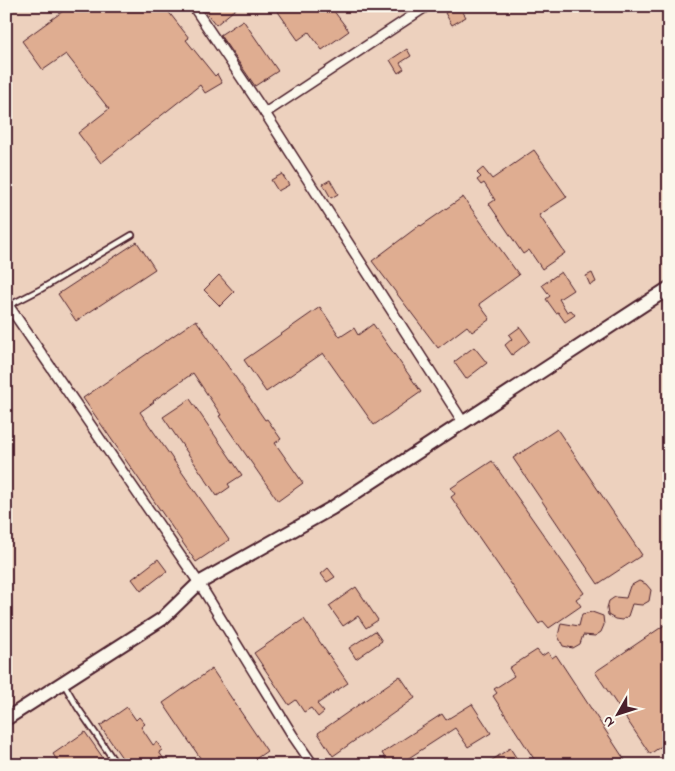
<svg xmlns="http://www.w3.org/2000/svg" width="675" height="771" font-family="'Indie Flower',sans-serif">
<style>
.built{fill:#edd1be}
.building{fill:#dfad91;stroke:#4a1f2b}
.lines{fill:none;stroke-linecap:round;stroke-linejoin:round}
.lane-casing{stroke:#4a1f2b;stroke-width:8}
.street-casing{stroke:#4a1f2b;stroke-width:12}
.secondary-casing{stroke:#4a1f2b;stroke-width:16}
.lane{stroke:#fbf7ec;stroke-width:4.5}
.street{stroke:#fbf7ec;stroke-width:9}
.secondary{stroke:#fbf7ec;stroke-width:12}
</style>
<rect width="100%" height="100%" fill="#f3e1d1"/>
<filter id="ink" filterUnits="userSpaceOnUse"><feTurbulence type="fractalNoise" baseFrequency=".02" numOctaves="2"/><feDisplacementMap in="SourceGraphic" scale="10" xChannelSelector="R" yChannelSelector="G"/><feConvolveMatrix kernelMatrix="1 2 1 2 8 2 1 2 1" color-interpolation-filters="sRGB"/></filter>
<g filter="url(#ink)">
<rect class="built" x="6" y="6" width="663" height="759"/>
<g class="building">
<polygon points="70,6 164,6 189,38 186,40 215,76 217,74 222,83 205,93 200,85 101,163 78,133 109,109 66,54 43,70 22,41"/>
<polygon points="201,6 239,6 216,25"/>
<polygon points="274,6 330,6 349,31 322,50 309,32 298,40"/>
<polygon points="455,6 459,6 466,17 452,25 445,13"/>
<polygon points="243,20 278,71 255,86 220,35"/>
<polygon points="407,49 411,56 400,63 404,69 398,73 390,60"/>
<polygon points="534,150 567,197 539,215 565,253 542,269 529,250 523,254 489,204 495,200 484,183 481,185 477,180 481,177 477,173 483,168 492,179"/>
<polygon points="282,174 289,185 278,191 271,180"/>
<polygon points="330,180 338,194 331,198 323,184"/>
<polygon points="463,197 519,275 479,304 490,319 472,332 467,326 438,348 372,261 420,225 421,226"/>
<polygon points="137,242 155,269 76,321 58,294"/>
<polygon points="561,272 573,290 559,299 567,312 571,310 575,315 565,322 558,312 556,313 546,299 550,296 542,285"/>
<polygon points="592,273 596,282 590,285 586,276"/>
<polygon points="219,275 234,292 220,306 204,290"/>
<polygon points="320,307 340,337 354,328 358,335 373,324 421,392 374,425 323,353 266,392 244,360"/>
<polygon points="196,320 265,420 267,419 281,439 275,443 303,483 278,501 219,416 221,415 193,373 153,401 154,402 140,412 229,540 196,562 83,398"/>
<polygon points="520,327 530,341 512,355 505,345 512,339 509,335"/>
<polygon points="474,347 487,363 466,379 454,362"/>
<polygon points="190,399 242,475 228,484 230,487 217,496 163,417"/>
<polygon points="557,429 642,555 598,584 513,458"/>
<polygon points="492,461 584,593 576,599 581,606 549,628 543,621 539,624 451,497 455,494 451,488"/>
<polygon points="158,559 167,571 141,591 132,579"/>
<polygon points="328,568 335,577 327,582 321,574"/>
<polygon points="639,581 646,584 651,590 649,601 642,605 632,604 628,616 622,620 615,619 608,615 607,608 609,601 615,597 626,598 630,586"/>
<polygon points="356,587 378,620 366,628 358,616 343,626 329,606"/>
<polygon points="592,612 603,616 604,625 601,632 595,636 583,635 580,644 573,648 563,646 558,636 561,623 579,626 582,614"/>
<polygon points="304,619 348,683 317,704 324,712 318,717 311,708 304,712 296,700 289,705 254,653"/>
<polygon points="669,622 669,741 650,754 595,672"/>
<polygon points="375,631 382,641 356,659 349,648"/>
<polygon points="537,650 542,656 548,652 552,658 556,655 628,765 538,765 493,696 497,693 494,689 514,676 509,668"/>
<polygon points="212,669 267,751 247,765 205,765 163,703"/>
<polygon points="400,676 415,698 333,756 318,733"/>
<polygon points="472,704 491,733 468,747 455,728 398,765 389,765 382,753 442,714 446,720"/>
<polygon points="127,707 136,720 139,717 145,724 141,727 153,745 157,742 162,750 159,752 168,765 127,765 100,726"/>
<polygon points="85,732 108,765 60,765 53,754"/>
<polygon points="510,748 519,762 516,765 485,765"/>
</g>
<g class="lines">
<defs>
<g id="lane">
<polyline points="8,306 41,289 132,235"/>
<polyline points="64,684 78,708 117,765"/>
</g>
<g id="street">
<polyline points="193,6 265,113 463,422"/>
<polyline points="265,113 427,6"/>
<polyline points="6,302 199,583 293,736 313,765"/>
</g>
<polyline id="secondary" points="6,719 162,619 199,583 332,508 669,288"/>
</defs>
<use href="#lane" class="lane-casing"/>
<use href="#street" class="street-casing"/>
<use href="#secondary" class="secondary-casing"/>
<use href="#lane" class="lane"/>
<use href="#street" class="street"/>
<use href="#secondary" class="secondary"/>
</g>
</g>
<rect width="675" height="771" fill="none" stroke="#fbf7ec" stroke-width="25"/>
<rect x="12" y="12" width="650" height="746" fill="none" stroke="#4a1f2b" stroke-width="2" filter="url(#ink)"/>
<g transform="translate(618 714) rotate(231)" stroke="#fbf7ec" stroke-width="4" paint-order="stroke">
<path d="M0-4L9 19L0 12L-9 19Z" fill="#4a1f2b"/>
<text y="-8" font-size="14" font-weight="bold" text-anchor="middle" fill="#4a1f2b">N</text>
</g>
</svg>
